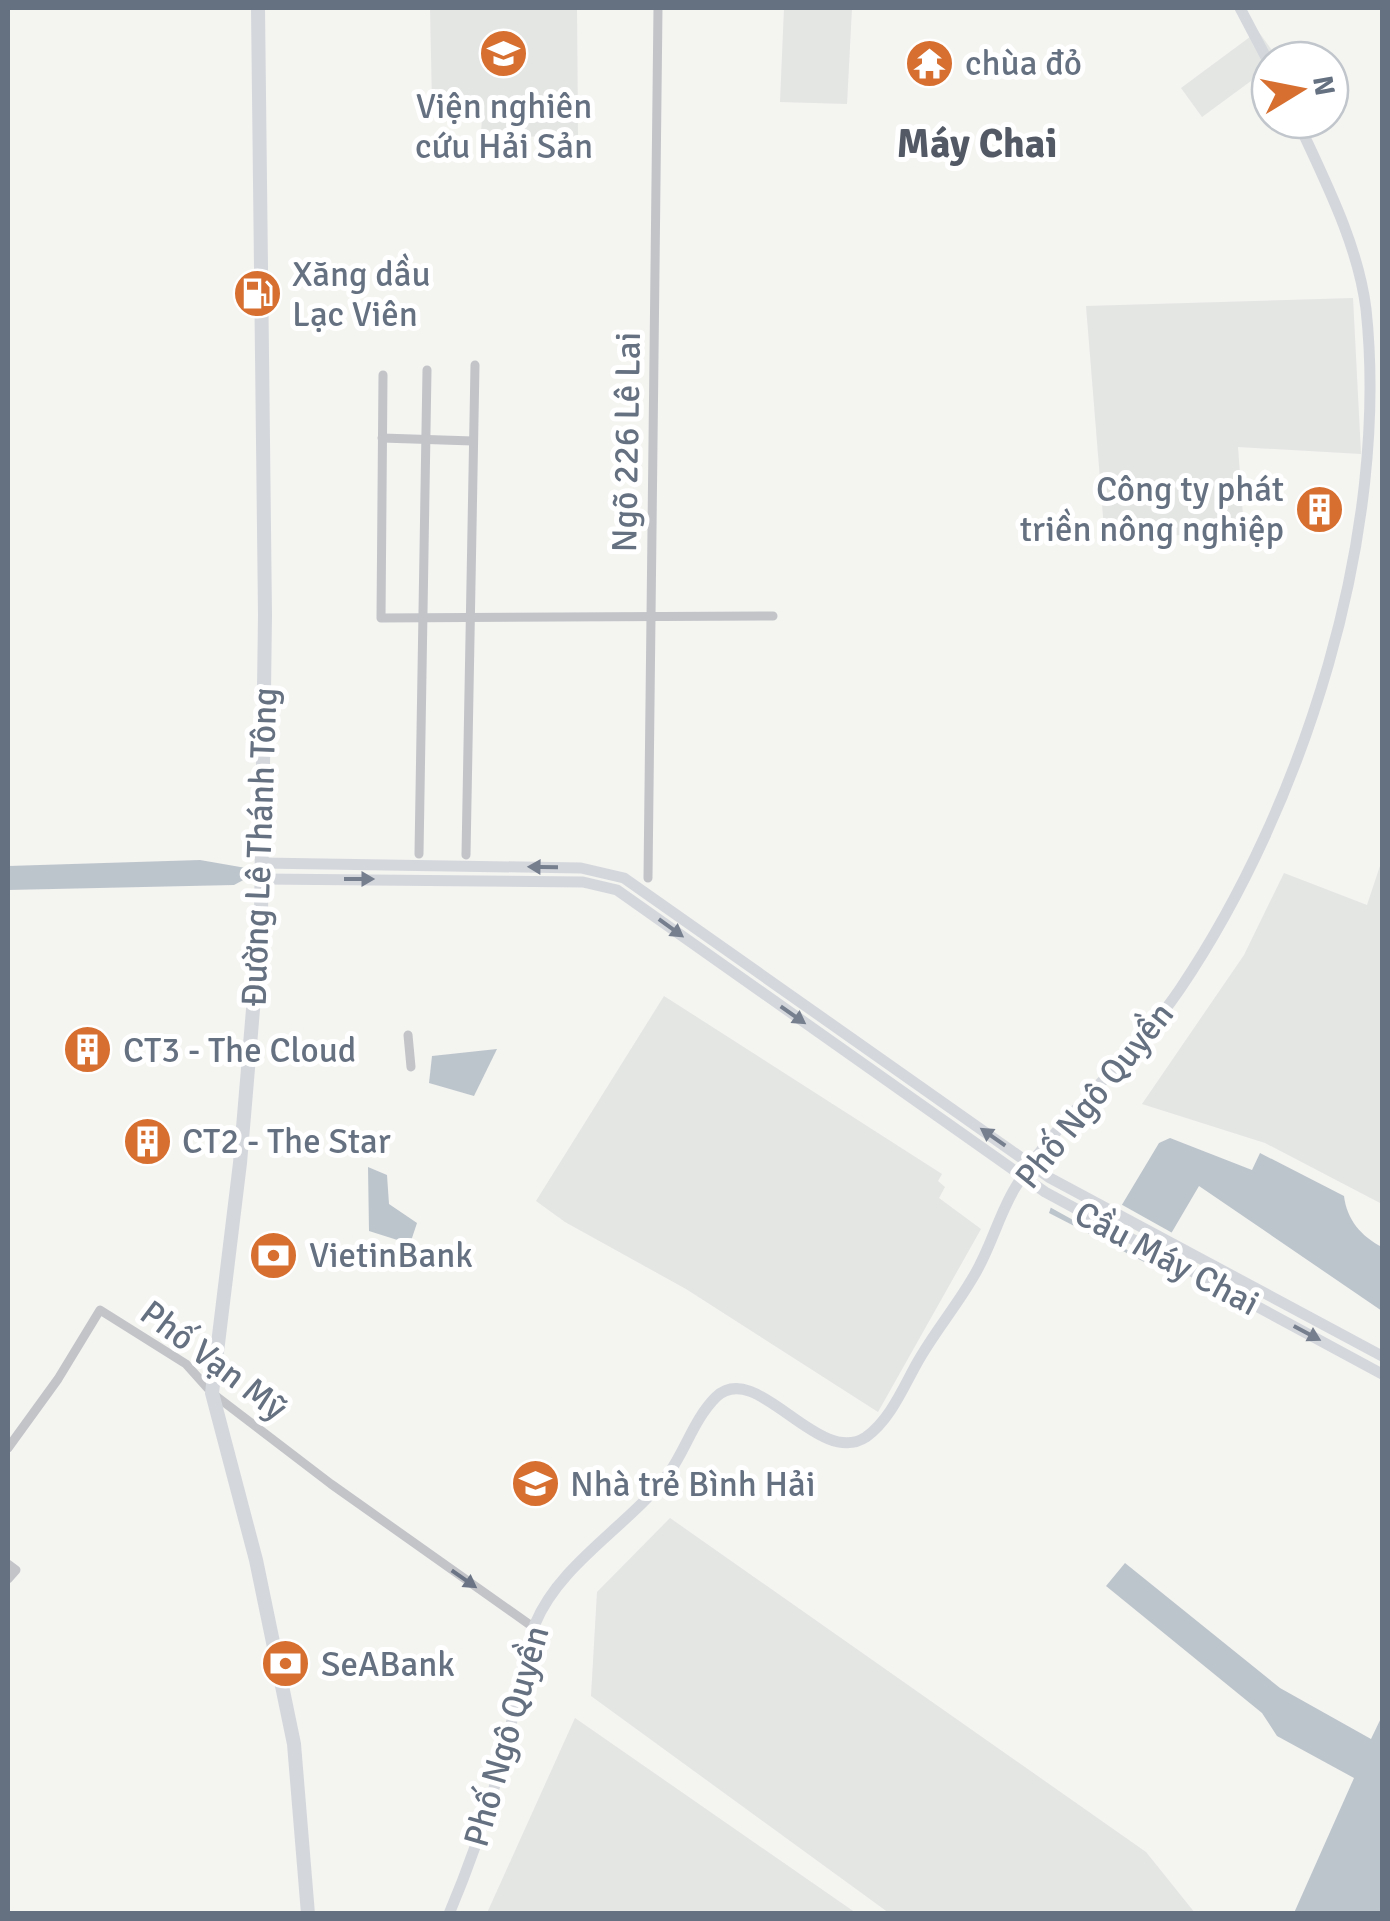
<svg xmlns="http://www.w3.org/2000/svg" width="1390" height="1921" font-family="Signika,sans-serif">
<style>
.built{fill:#e4e6e4}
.water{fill:#bdc5cc}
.pier{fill:#f4f4f1}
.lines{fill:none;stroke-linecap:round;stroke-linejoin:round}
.street{stroke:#c2c4c8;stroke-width:9}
.secondary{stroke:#d4d7dc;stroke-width:11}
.primary{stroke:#d4d7dc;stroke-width:14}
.oneway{fill:#767f8e}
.oneway2{fill:#6a7484}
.labels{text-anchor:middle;stroke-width:10;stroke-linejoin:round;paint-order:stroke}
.poi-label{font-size:35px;fill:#657080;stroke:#fff;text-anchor:start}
.street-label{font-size:35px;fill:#657080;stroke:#fff}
.quarter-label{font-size:40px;font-weight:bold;fill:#535a65;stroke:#fff}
</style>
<rect width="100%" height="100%" fill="#f4f4f1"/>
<g class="built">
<polygon points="430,8 577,8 578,137 481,136 483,100 432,102"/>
<polygon points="784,8 852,8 847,104 780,102"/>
<polygon points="1258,31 1279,60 1270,60 1270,67 1202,117 1181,88"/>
<polygon points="1353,298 1361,454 1238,447 1244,530 1105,541 1086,306"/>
<polygon points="1382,860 1382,1204 1265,1143 1142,1104 1244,955 1284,873 1367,905"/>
<polygon points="664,996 942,1174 938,1181 945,1187 939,1198 981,1229 878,1412 686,1289 565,1222 536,1201"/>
<polygon points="670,1518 1146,1852 1195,1913 889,1913 591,1696 597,1592"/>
<polygon points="575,1718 856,1913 487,1913"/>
</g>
<g class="water">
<polygon points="200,860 246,868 249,877 234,885 8,890 8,866"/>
<polygon points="497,1049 474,1096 429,1083 432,1056"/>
<path d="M 1170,1138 L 1252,1170 L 1260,1153 L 1344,1196 C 1347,1220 1361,1236 1382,1247 L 1382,1311 L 1199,1186 L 1152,1266 L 1049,1213 L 1057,1189 L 1105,1211 L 1120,1208 L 1159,1143 Z"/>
<polygon points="368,1167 387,1175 389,1204 417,1223 410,1244 369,1231"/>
<polygon points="1125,1563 1280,1688 1371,1739 1382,1716 1382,1913 1294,1913 1354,1778 1277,1736 1262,1713 1106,1586"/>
</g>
<polygon class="pier" points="1057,1184 1106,1206 1117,1202 1176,1235 1158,1267 1046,1205"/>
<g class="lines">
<g class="street">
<polyline points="383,375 381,618 773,616"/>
<polyline points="382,438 473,441"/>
<polyline points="419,854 427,370"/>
<polyline points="466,855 475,365"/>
<polyline points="648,878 658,8"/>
<polyline points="408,1035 411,1067"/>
<polyline points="8,1448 58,1379 100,1310 186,1364 212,1393 331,1484 533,1627"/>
<polyline points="8,1564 16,1570 8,1579"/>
</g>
<g class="secondary">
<polyline points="1240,8 1270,65"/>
<polyline points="262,863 581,868 624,878 1050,1178 1382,1356"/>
<polyline points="262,879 583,882 617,890 1045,1192 1382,1374"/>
<path d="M 449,1914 C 474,1855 494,1794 509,1733 C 518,1698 522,1657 535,1624 C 560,1563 630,1525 669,1473 C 686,1449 694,1419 716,1397 C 757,1358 818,1469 866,1437 C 890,1420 903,1388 917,1363 C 933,1334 955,1308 972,1279 C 990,1251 998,1216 1015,1188 C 1060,1114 1132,1060 1180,989 C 1304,805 1390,533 1366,309 C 1358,244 1324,179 1297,120"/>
</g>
<polyline class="primary" points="258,8 265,615 261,915 240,1163 212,1393 256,1560 294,1744 308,1914"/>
</g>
<defs><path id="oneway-solid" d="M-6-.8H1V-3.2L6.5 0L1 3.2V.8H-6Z" transform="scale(2.5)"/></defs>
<g class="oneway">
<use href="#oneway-solid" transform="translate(543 867) rotate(-179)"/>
<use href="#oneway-solid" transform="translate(359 879)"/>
<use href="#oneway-solid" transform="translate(671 928) rotate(36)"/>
<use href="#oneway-solid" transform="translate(793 1015) rotate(35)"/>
<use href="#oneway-solid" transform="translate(993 1137) rotate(-145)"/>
<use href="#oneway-solid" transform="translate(1307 1333) rotate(28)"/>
</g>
<use class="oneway2" href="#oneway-solid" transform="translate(464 1579) rotate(35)"/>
<defs>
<symbol id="university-disc" viewBox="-11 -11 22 22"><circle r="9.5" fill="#d66f2f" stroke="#fff"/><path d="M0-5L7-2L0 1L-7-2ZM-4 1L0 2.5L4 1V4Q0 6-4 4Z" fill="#fff"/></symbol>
<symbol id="temple-disc" viewBox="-11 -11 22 22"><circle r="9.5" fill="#d66f2f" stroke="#fff"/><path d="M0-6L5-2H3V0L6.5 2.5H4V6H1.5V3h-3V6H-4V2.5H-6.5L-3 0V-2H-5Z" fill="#fff"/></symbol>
<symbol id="fuel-disc" viewBox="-11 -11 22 22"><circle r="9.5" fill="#d66f2f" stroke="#fff"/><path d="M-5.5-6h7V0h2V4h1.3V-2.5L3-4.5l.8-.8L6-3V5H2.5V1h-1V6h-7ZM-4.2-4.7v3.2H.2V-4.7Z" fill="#fff"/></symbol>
<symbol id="building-disc" viewBox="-11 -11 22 22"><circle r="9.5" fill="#d66f2f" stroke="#fff"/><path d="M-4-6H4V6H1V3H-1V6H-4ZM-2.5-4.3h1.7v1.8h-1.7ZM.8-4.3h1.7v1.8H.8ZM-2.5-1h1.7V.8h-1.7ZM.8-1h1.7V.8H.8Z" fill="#fff"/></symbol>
<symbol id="bank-disc" viewBox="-11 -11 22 22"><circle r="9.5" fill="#d66f2f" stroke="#fff"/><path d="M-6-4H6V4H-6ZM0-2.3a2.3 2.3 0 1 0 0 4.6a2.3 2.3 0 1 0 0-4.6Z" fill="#fff"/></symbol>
<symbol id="school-disc" viewBox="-11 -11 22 22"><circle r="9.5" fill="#d66f2f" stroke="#fff"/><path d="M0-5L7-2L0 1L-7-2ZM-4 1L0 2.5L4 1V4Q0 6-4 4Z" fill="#fff"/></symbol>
</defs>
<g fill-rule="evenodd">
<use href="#university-disc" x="476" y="26" width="55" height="55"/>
<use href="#temple-disc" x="902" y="36" width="55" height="55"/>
<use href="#fuel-disc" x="230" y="266" width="55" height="55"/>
<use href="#building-disc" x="1292" y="482" width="55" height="55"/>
<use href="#building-disc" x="60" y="1022" width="55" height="55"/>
<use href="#building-disc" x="120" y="1114" width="55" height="55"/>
<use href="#bank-disc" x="246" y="1228" width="55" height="55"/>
<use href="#school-disc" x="508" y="1456" width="55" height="55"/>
<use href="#bank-disc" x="258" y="1636" width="55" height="55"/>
</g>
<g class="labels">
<g class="poi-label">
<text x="965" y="75">chùa đỏ</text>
<text x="504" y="118" text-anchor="middle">Viện nghiên<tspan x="504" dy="40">cứu Hải Sản</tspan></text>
<text x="292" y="286">Xăng dầu<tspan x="292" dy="40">Lạc Viên</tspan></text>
<text x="1284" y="501" text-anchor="end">Công ty phát<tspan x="1284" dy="40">triền nông nghiệp</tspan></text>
<text x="123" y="1062">CT3 - The Cloud</text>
<text x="182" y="1153">CT2 - The Star</text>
<text x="309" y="1267">VietinBank</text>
<text x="570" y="1496">Nhà trẻ Bình Hải</text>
<text x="321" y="1676">SeABank</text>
</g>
<g class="street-label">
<text transform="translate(626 442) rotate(-89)" y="12">Ngõ 226 Lê Lai</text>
<text transform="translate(259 847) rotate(-88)" y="12">Đường Lê Thánh Tông</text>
<text transform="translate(1094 1095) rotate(-51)" y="12">Phố Ngô Quyền</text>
<text transform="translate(1167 1258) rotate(28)" y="12">Cầu Máy Chai</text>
<text transform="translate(214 1360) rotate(37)" y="12">Phố Vạn Mỹ</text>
<text transform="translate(506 1736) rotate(-74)" y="12">Phố Ngô Quyền</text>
</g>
<g class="quarter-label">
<text x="977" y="157">Máy Chai</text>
</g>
</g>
<rect width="1390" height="1921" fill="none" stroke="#657080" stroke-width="20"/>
<g transform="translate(1300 90) rotate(80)"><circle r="48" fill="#ffffff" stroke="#c1c6cc" stroke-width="2.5"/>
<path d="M0-8L18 38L0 25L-18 38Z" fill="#d66f2f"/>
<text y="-15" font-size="28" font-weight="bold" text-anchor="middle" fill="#657080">N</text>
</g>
</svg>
